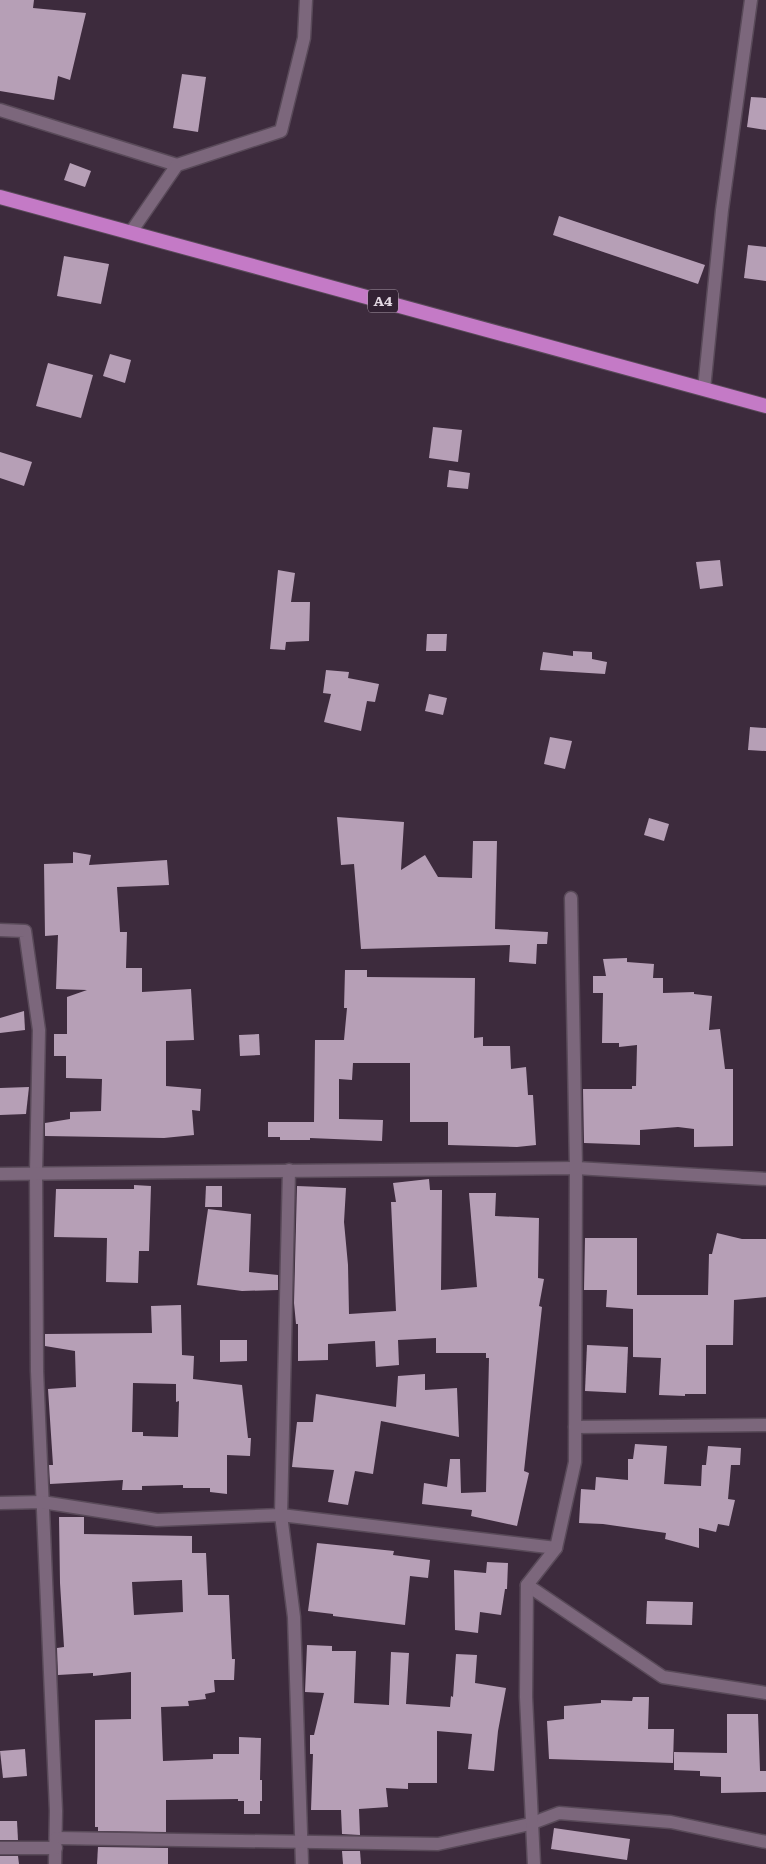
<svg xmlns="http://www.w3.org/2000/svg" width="766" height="1864" font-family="Literata,serif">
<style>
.building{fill:#b69fb6;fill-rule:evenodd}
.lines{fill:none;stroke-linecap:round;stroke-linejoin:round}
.minor-casing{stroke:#594a59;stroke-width:15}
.trunk-casing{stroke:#594a59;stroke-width:16}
.minor{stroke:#7c677c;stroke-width:12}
.trunk{stroke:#c47ac6;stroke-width:14}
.labels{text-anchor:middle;stroke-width:5;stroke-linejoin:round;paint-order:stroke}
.shield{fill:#322133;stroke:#aea1ae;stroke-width:1}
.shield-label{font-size:14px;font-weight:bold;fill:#e3d8e3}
</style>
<rect width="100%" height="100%" fill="#3d2b3d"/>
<g class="building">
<polygon points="0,0 34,0 33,8 86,13 70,80 58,76 54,100 0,91"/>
<polygon points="182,74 206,77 198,132 173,128"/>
<polygon points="751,97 766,98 766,130 747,127"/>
<polygon points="70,163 91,171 85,187 64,180"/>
<polygon points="559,216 705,265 698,284 553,235"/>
<polygon points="748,245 766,247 766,281 744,278"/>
<polygon points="64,256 109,264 101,304 57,296"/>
<polygon points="110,354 131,360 125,383 103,376"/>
<polygon points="48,363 93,375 81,418 36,406"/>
<polygon points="433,427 462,430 458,462 429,458"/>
<polygon points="0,452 32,462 24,486 0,478"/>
<polygon points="449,470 470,473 468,489 447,487"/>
<polygon points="720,560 723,586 700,589 696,562"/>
<polygon points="278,570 295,573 291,602 310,602 309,641 286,642 285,650 270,649"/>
<polygon points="427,634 447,634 446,651 426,651"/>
<polygon points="573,651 592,652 592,659 607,662 605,674 540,670 543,652 573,656"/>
<polygon points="326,670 349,672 348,678 379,684 375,702 367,701 361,731 324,722 331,694 323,693"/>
<polygon points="429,694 447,698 443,715 425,711"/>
<polygon points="750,727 766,728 766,751 748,750"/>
<polygon points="550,737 572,741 565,769 544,764"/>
<polygon points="337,817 404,822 401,870 425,855 438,877 472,878 473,841 497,841 495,929 548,932 547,944 534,944 537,944 536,964 509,962 510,945 361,949 354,864 341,865"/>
<polygon points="649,818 669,824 664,841 644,835"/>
<polygon points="73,852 91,855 89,865 167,860 169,885 117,887 120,932 127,932 126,968 142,968 142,992 191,989 194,1040 166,1041 166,1086 201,1089 200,1111 192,1110 194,1135 164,1138 45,1136 45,1123 70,1119 70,1112 101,1111 102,1079 66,1078 66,1056 54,1056 54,1034 67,1034 67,997 87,990 56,989 58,935 45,936 44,864 73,863"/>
<polygon points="627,958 627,962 654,964 653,978 663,978 663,993 694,992 694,994 712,996 709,1030 720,1029 725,1069 733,1069 733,1146 694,1147 694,1129 678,1127 640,1130 640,1145 584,1143 583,1089 632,1089 632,1086 636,1086 637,1045 619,1047 619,1043 602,1043 603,993 593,993 593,976 606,976 603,959"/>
<polygon points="345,970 367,970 367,977 475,978 474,1038 483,1037 483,1046 510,1046 511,1069 526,1067 528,1095 533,1095 536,1145 517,1147 448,1145 448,1122 410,1122 410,1063 353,1063 352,1080 339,1079 339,1119 383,1120 382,1141 310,1138 310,1140 280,1140 280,1137 268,1137 268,1122 314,1122 315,1040 344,1040 347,1008 344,1008"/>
<polygon points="24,1011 25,1030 0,1033 0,1018"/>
<polygon points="259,1034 260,1055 240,1056 239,1035"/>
<polygon points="29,1087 26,1114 0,1115 0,1088"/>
<polygon points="429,1179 430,1190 442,1190 441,1290 477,1287 469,1193 496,1193 495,1216 539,1218 538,1278 544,1279 539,1306 542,1307 524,1471 529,1473 517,1526 471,1516 472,1510 422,1504 424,1483 447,1487 450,1459 460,1459 461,1493 486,1492 489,1358 486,1358 486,1353 436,1353 436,1338 398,1340 399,1365 376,1367 375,1341 328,1344 328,1360 298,1361 298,1324 296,1324 294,1303 297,1186 346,1188 344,1222 348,1265 349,1314 396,1311 391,1202 396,1202 393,1183"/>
<polygon points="134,1185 151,1186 149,1251 139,1251 138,1283 106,1282 107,1238 54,1237 56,1189 134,1189"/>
<polygon points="206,1186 222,1186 222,1207 205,1207"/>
<polygon points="208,1209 251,1214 249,1272 278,1275 278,1290 242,1291 197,1285"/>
<polygon points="717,1233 742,1239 766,1239 766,1297 734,1300 733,1345 706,1345 706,1394 685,1394 685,1396 659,1395 661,1358 633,1357 633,1309 606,1307 607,1290 584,1290 585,1238 637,1238 637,1295 708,1295 709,1254 712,1254"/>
<path d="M 181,1305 L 182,1355 L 194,1356 L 193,1379 L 242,1385 L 248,1438 L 251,1438 L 250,1456 L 227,1455 L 227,1494 L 210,1492 L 210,1488 L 183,1488 L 183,1485 L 142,1486 L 142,1490 L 122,1490 L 123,1480 L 50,1484 L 49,1465 L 53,1465 L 48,1389 L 76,1387 L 75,1351 L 45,1346 L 45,1334 L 152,1333 L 151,1306 ZM 133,1383 L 176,1384 L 176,1402 L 179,1401 L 178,1437 L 143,1436 L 143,1432 L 132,1432 Z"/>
<polygon points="220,1340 247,1340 247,1361 220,1362"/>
<polygon points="587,1345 628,1347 626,1393 585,1391"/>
<polygon points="425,1374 425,1390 457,1388 459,1437 381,1421 373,1474 355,1471 348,1505 328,1502 334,1470 292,1467 297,1422 313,1422 316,1394 396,1407 398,1376"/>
<polygon points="635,1444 667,1446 664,1484 701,1486 702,1465 706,1465 708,1446 741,1448 740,1465 731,1465 728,1499 735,1500 729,1526 718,1524 716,1532 699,1528 699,1548 665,1539 666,1533 603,1524 579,1523 581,1489 595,1490 596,1477 628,1480 628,1459 633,1459"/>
<path d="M 59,1517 L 84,1517 L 84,1534 L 192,1536 L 192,1553 L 206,1553 L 208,1595 L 229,1595 L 232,1659 L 235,1659 L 234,1680 L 214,1680 L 215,1692 L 205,1694 L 206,1699 L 188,1701 L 189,1706 L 161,1707 L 163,1761 L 213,1759 L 213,1754 L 239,1754 L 239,1737 L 261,1738 L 260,1780 L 262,1780 L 262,1801 L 260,1801 L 260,1814 L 244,1814 L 244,1801 L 238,1801 L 238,1799 L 166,1800 L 166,1832 L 98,1831 L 98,1827 L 95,1827 L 95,1720 L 131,1719 L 131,1672 L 93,1676 L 93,1673 L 58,1675 L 57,1648 L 64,1647 L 60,1583 ZM 182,1580 L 183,1612 L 134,1615 L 132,1582 Z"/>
<polygon points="317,1543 394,1551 393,1555 430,1560 428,1578 410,1576 405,1625 333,1616 333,1614 308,1611"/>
<polygon points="487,1562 508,1563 507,1589 505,1589 501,1615 480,1612 478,1633 455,1630 454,1570 486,1573"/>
<polygon points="647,1601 693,1602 692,1625 646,1624"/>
<polygon points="307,1645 332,1646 332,1651 356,1651 354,1703 389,1705 391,1652 409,1653 406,1704 450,1707 451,1696 453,1697 456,1654 477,1655 475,1683 506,1688 498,1731 494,1771 468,1769 472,1734 437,1731 437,1783 408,1783 408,1789 386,1788 388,1807 359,1809 360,1835 342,1834 341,1810 311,1810 313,1754 310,1754 310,1735 314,1735 324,1693 305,1692"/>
<polygon points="633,1697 649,1697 648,1729 674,1729 673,1763 549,1759 547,1721 564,1719 564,1706 601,1703 601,1700 632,1701"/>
<polygon points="727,1714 758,1714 760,1771 766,1771 766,1792 721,1793 721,1777 700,1776 700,1771 674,1770 674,1752 727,1753"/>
<polygon points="25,1749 27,1776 3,1778 0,1751"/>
<polygon points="0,1821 17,1821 18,1840 0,1840"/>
<polygon points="554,1828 630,1839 627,1860 551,1849"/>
<polygon points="98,1847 168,1848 168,1864 97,1864"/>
<polygon points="342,1851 360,1851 361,1864 343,1864"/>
<polygon points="0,1856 18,1856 19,1864 0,1864"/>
</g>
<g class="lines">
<defs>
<g id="minor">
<polyline points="0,110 177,165"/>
<polyline points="131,232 177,165 281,131 304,38 306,0"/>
<polyline points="704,389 722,210 751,0"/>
<polyline points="0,930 25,931 39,1030 36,1172 37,1371 56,1811 55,1864"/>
<polyline points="289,1170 281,1515 294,1617 302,1864"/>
<polyline points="0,1174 576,1168 766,1179"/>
<polyline points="575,1427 766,1425"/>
<polyline points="0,1503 42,1502 157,1520 281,1515 556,1548"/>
<polyline points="527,1585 663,1677 766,1693"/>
<polyline points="56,1838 438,1844 530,1824 559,1813 671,1822 766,1842"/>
<polyline points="0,1848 56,1848"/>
<polyline points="534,1864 526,1697 527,1585 556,1548 575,1462 576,1168 571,898"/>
</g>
<polyline id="trunk" points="0,197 766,406"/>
</defs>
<use href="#minor" class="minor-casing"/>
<use href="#trunk" class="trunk-casing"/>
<use href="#minor" class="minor"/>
<use href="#trunk" class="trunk"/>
</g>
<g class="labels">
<rect class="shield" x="368" y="289.5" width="30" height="23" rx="4"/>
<g class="shield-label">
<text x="383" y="306">A4</text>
</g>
</g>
</svg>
